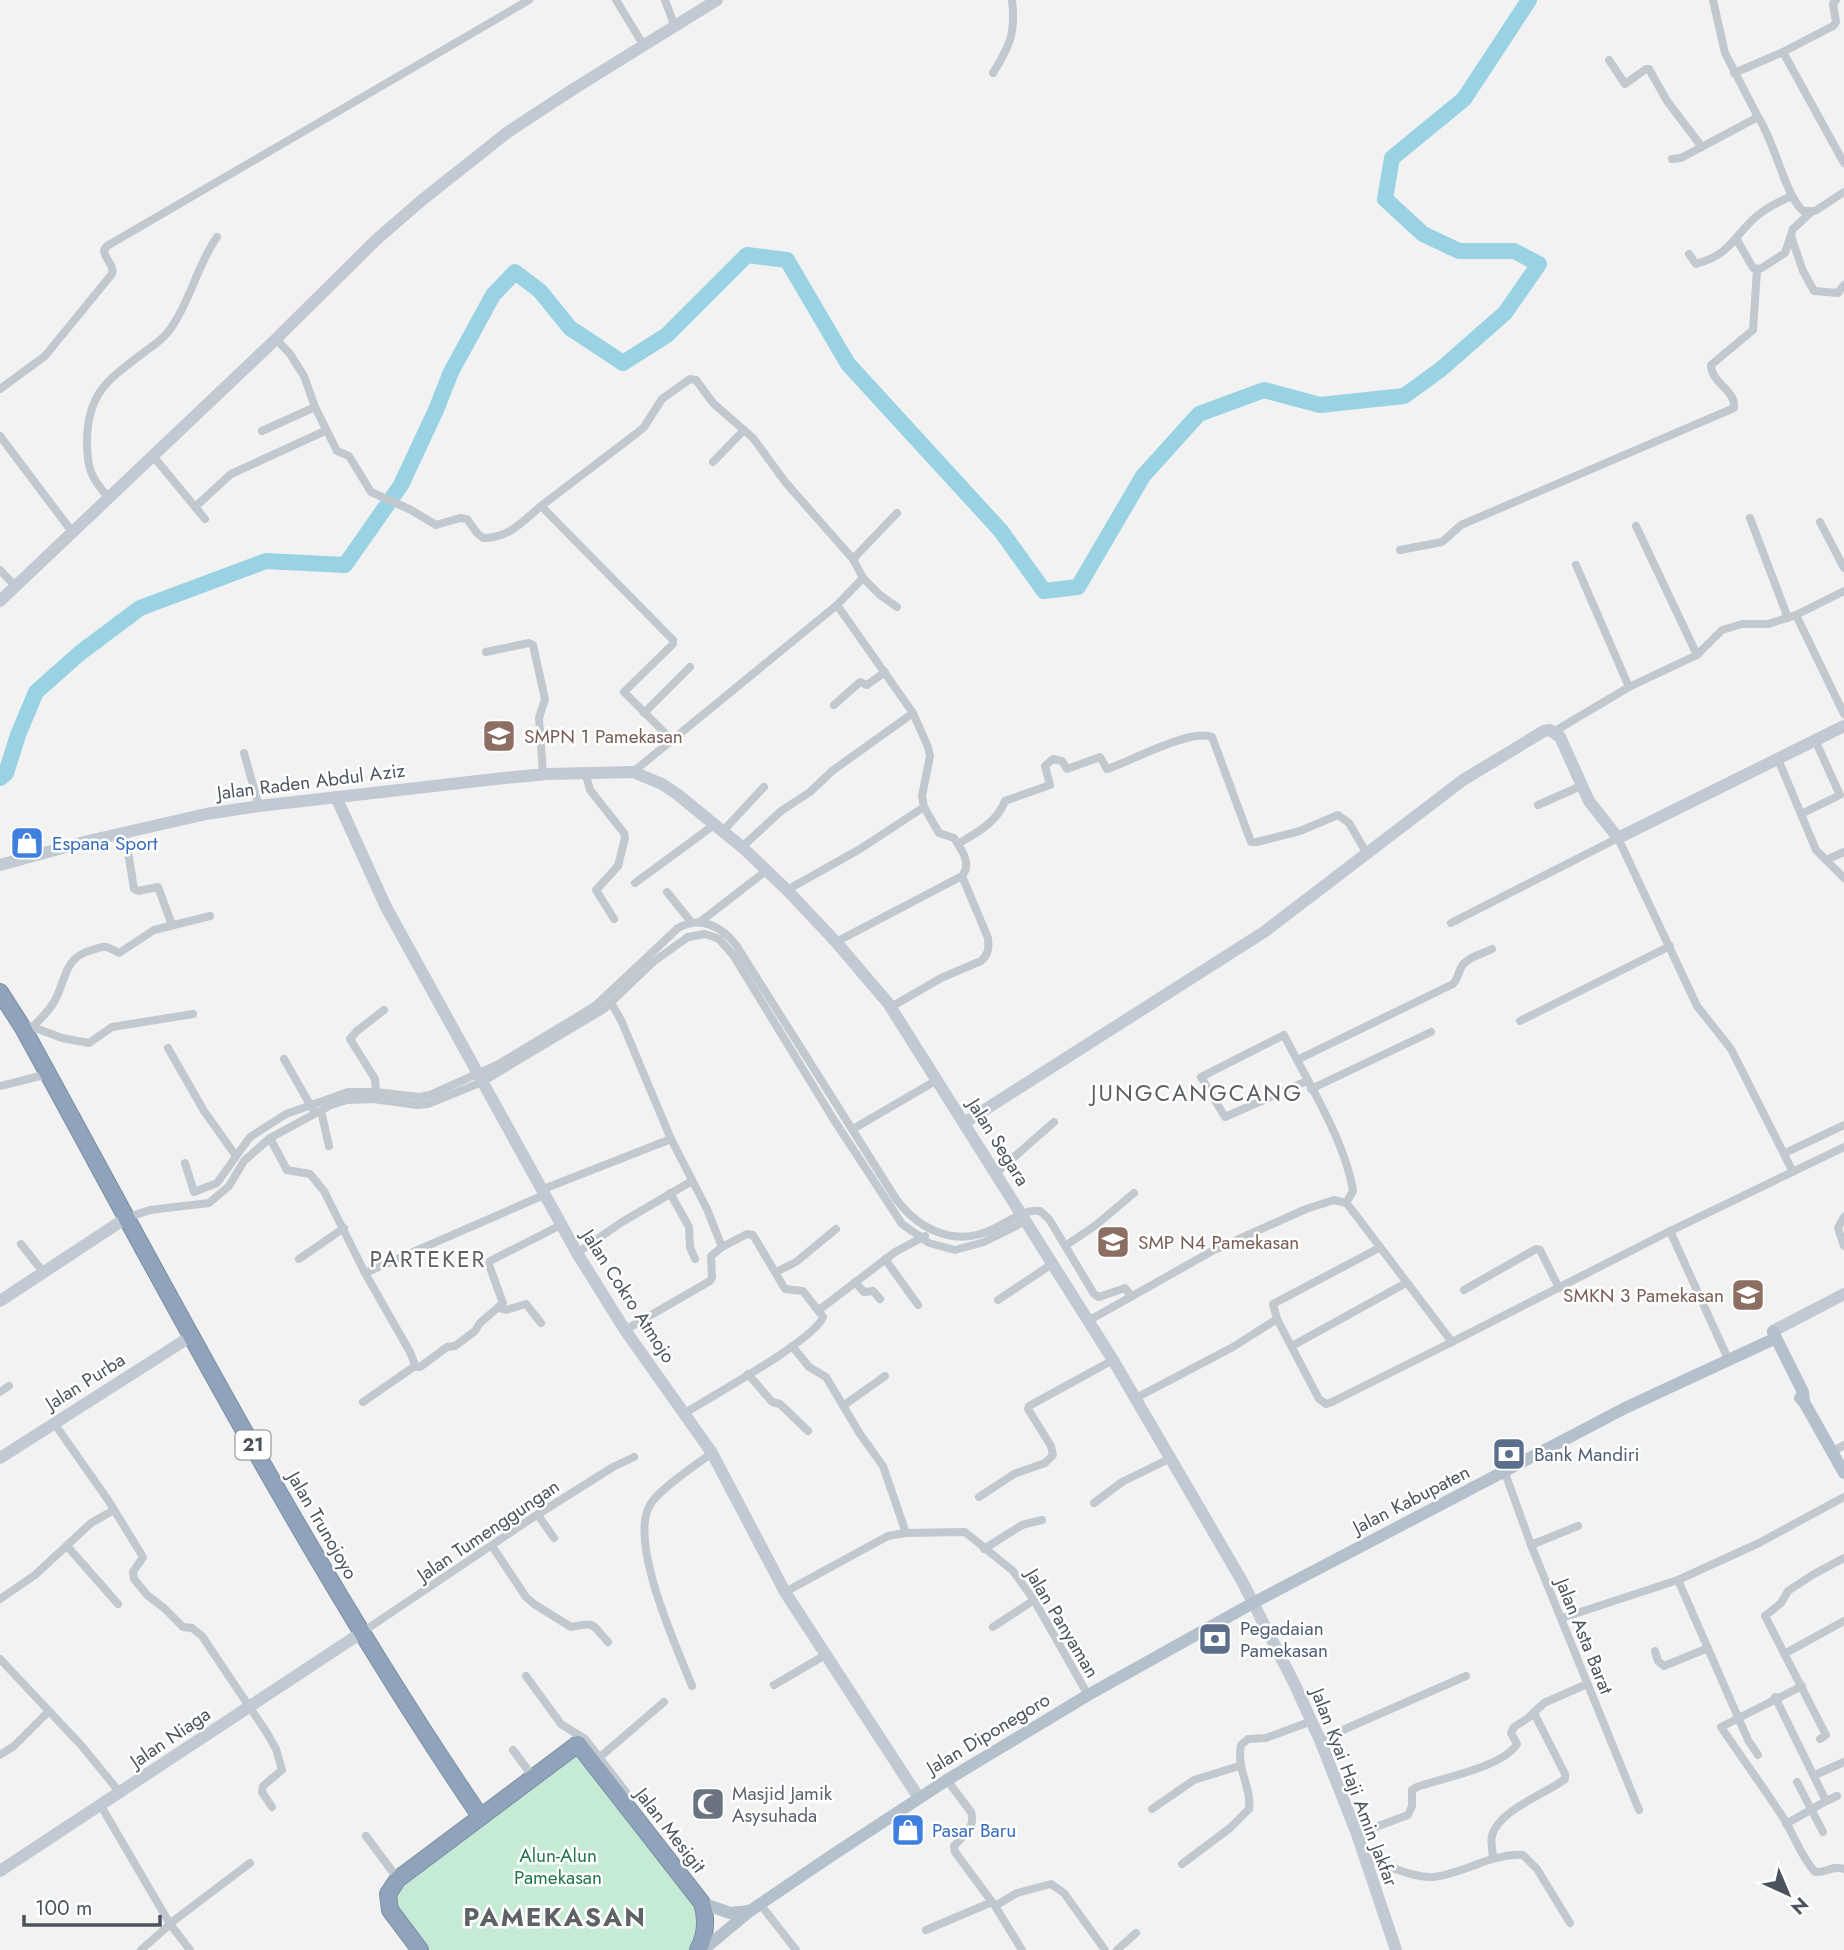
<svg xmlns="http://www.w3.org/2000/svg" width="1844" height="1950" font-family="Jost,sans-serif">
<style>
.green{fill:#c6ebd5}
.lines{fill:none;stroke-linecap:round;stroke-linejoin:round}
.river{stroke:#98d2e3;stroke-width:16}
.highway-casing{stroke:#7a8ea6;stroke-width:18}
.street{stroke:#c1c8ce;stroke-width:8}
.secondary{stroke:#c1c9d2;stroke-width:12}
.primary{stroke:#b4c0cc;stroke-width:12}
.highway{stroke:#8fa3ba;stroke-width:16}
.labels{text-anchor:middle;stroke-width:5;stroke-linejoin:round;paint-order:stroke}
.shield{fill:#fff;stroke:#81878e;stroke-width:2}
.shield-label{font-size:18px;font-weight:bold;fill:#4b545d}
.education-label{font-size:19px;fill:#785e54;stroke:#fff;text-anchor:start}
.street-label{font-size:19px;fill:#4b545d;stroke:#fff}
.shop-label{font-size:19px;fill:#366cbe;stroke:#fff;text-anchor:start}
.service-label{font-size:19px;fill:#4e5e75;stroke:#fff;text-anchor:start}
.worship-label{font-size:19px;fill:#5b616d;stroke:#fff;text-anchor:start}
.park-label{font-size:19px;fill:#22784e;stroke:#fff}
.quarter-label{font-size:23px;letter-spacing:2px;fill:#5e6165;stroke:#fff}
.district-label{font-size:26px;font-weight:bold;letter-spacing:2px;fill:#5e6165;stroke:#fff}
</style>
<rect width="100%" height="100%" fill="#f3f2f2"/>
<polygon class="green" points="580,1752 705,1908 701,1950 426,1950 399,1911 396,1896 411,1873 481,1820"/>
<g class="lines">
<polyline class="river" points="0,778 6,773 18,735 36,692 80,653 140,608 266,561 345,565 401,485 436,410 451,372 493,295 515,272 540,291 570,328 623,363 667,335 747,255 787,260 848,364 1001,531 1044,591 1078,587 1143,476 1199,414 1264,390 1320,405 1404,396 1440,370 1505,313 1539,264 1514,251 1459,251 1423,234 1385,199 1392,158 1464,99 1529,0"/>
<defs>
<g id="highway">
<path d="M 0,992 L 23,1028 C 169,1294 309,1565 480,1816"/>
<path d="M 420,1950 L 390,1910 L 388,1894 L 398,1879 L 578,1744 L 702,1903 C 707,1919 706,1935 698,1950"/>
</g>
</defs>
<use href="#highway" class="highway-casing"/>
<g class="street">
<polyline points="616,0 644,46"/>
<polyline points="665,0 675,27"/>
<polyline points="1713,0 1725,53 1758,117"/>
<polyline points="1783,52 1844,163"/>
<polyline points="1609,60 1625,84 1646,69 1649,69 1667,101 1702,147"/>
<path d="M 993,73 C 1010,46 1016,32 1012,0"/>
<polyline points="1734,73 1783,52 1833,26 1836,22 1833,4 1836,0"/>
<path d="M 1672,159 L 1681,158 L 1758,117 C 1775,142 1785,195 1803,211 L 1815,211 L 1844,192"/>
<polyline points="1791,236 1803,271 1814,291 1838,293 1844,285"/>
<polyline points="1737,240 1753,268 1760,269 1785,253 1793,229 1810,213"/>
<path d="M 1689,254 L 1696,264 C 1732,254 1733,236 1758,215 C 1768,207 1780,201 1792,196"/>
<path d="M 276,339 L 290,354 L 304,376 L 315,407 L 337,451 L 349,456 L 371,492 L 411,510 L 436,525 L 460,518 L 467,519 L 477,533 L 483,538 C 508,539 523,521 541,506"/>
<path d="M 0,389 L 45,356 L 112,274 C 115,265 104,259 104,250 L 107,246 L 529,0"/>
<polyline points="262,431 315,407"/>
<polyline points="0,436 73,533"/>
<polyline points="153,456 205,519"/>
<polyline points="713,462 744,430"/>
<path d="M 109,498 C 90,477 87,468 87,440 C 88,390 111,378 147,350 C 156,344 165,337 171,328 C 191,300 197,265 217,237"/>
<polyline points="195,507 231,474 325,431"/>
<polyline points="1750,518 1788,618"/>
<polyline points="1820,522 1844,568"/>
<polyline points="1636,526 1697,655"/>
<path d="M 1400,550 L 1442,542 L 1461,525 L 1734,408 C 1736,390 1711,383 1711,365 L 1753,330 L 1757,270"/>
<polyline points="853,559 897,513"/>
<polyline points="1576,565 1629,687"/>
<polyline points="0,570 16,587"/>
<polyline points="1796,615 1844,714"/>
<polyline points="486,652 529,643 533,645 545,699 539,718 543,774"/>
<polyline points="834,705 860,682 867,685 885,672"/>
<polyline points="644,713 690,667"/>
<polyline points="1555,731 1629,687 1697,655 1722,630 1742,624 1768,624 1796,615 1844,591"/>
<polyline points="671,739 624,692 673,644 673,640 541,506 637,433 644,427 662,399 690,379 696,380 713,403 753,438 786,483 853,559 863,578 880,595 897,607"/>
<polyline points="244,753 259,806"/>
<polyline points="1778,759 1816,850 1844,878"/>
<polyline points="585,772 590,790 624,833 625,838 618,866 596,890 614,919"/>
<polyline points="633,772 837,605 863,578"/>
<polyline points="1538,805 1581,786"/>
<polyline points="1801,814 1840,795 1815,740"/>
<polyline points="723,831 764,787"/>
<polyline points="125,833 134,889 138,891 158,887 172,925"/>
<path d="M 958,844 C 978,832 997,822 1005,801 L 1050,785 L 1045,766 L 1053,759 L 1062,761 L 1067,769 L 1100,757 L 1107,769 C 1129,762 1191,728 1212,737 L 1251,842 L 1257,842 L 1300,831 L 1338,815 L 1349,823 L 1367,854"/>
<polyline points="742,847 781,811 810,792 832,771 913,713 837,605"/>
<polyline points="1826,860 1844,852"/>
<polyline points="635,883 714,825"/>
<polyline points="787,890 860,849 924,807"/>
<polyline points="667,892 692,923"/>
<polyline points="700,922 766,871"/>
<polyline points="1451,923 1618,838 1697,1006 1731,1049 1793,1172"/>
<path d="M 836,942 L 962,876 C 972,864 962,850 954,838 L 939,833 L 924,807 L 922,796 L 930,756 L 928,747 L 913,713"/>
<path d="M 611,1003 L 621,1020 L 671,1139 L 707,1209 L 722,1247 L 747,1234 L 753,1235 L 785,1289 L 803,1291 L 823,1317 C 815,1340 710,1397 685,1413"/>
<path d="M 891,1007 L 941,978 L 981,961 C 989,954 989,948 988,938 L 962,876"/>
<polyline points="1520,1021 1670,946"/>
<polyline points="30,1026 62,1038 89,1043 112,1027 193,1014"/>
<path d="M 33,1027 C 40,1019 49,1011 54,1002 C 66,981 64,958 89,951 C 108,945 103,945 119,953 L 154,930 L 210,916"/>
<polyline points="168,1048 204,1111 236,1156"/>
<polyline points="284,1059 312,1108"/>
<path d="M 1297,1060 L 1453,984 C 1459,978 1457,975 1461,968 C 1465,958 1482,954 1492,949"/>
<path d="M 1307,1081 L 1225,1117 L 1201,1077 L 1284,1035 C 1307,1081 1345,1140 1353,1191 L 1346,1203"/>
<polyline points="0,1086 48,1074"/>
<polyline points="1311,1089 1431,1032"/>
<polyline points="376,1092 375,1079 350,1039 357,1031 384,1010"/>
<polyline points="321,1111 329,1146"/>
<polyline points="853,1129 937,1080"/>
<polyline points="270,1138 287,1170 310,1174 324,1191 365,1273 410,1352 416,1367 420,1367 447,1347 455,1346 475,1331 480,1323 503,1303 489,1265 490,1261 561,1225"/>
<polyline points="1785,1153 1844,1125"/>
<path d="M 185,1163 L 194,1192 L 217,1183 L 250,1137 L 286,1114 L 348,1092 L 376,1092 L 419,1097 L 430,1095 L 497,1065 L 595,1006 L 678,928 C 701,915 722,927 736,945 L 896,1199 C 920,1231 957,1248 995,1228 C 1010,1221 1023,1209 1040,1211 L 1049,1219 L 1094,1294 L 1099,1297 L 1125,1288 L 1131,1296"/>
<polyline points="996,1173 1054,1122"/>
<polyline points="541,1190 671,1139"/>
<polyline points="670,1193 689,1227 690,1247 695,1259"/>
<polyline points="1844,1217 1838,1228 1844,1246"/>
<polyline points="126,1218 150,1210 209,1203 229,1186 244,1161 270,1138 331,1105 347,1100 373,1099 417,1105 428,1104 482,1082 604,1009 653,962 688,937 705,934 714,937 719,939 733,955 834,1120 902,1224 929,1243 955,1250 984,1242 1026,1221"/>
<polyline points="1670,1231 1729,1361"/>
<polyline points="21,1244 43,1272"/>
<polyline points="1065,1246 1096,1225 1134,1193"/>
<polyline points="1379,1248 1273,1304 1277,1319 1319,1399 1326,1404 1332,1402 1452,1342"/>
<polyline points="577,1253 622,1222 692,1181"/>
<polyline points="299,1259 344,1228"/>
<polyline points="885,1259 918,1305"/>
<polyline points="776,1272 796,1262 836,1229"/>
<polyline points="365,1273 544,1195"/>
<polyline points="855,1282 864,1292 873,1291 880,1299"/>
<polyline points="1464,1290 1536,1249 1540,1250 1559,1288"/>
<polyline points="998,1300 1052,1264"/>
<polyline points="499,1308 506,1310 526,1304 541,1323"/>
<polyline points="819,1310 895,1252 925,1236"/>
<polyline points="1088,1321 1214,1250 1306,1209 1334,1200 1346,1203 1352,1210 1452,1342 1664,1234 1844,1147"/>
<polyline points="625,1330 710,1281 712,1277 711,1256 722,1247"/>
<polyline points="792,1346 809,1367 826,1377 860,1434 883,1466 906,1533"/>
<polyline points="1292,1346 1406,1283"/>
<polyline points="748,1374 772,1402 780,1404 808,1431"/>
<polyline points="0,1392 9,1386"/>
<polyline points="1136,1398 1233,1347 1277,1319"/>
<polyline points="363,1402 415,1366"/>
<polyline points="843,1406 885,1376"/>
<polyline points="54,1423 108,1500 143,1557 133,1572 134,1579 147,1595 164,1608 183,1627 192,1628 202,1636 267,1733 276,1749 282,1770 263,1786 262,1792 272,1807"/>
<polyline points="1832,1452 1844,1445"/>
<polyline points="1505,1473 1531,1545 1639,1810"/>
<polyline points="979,1497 1014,1474 1045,1463 1053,1455 1051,1446 1028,1409 1029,1406 1113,1360"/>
<polyline points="1094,1503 1122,1482 1171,1458"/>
<polyline points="538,1515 554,1538"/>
<polyline points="1531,1545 1578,1526"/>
<polyline points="67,1546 118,1604"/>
<path d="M 492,1546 L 526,1597 L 534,1604 L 571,1627 C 596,1622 591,1623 608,1642"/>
<polyline points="984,1549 1022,1525 1042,1520"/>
<polyline points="1678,1580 1748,1740 1758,1755"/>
<polyline points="785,1592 888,1536 906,1533 965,1532 1013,1571 1034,1600 1088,1695"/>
<polyline points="0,1599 35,1575 91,1523 114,1510"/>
<polyline points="1562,1618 1678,1580 1759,1543 1844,1497"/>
<polyline points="993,1627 1034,1600"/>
<polyline points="361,1633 532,1518 613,1467 634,1457"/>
<polyline points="1655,1651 1658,1661 1664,1666 1708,1648"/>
<polyline points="1784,1654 1844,1621"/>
<polyline points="0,1659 81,1745 121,1794"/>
<polyline points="526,1676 561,1724 585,1739 626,1792 625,1797 620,1800"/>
<polyline points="774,1685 827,1654"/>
<path d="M 692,1686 C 677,1648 628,1542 650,1505 C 658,1490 697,1464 712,1453"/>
<path d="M 1802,1686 L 1721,1727 C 1742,1758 1764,1788 1784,1819 C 1795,1837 1801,1857 1815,1872 C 1826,1873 1832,1865 1844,1869"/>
<polyline points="1775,1697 1826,1801 1786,1824"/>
<polyline points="1820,1739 1826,1735 1765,1616 1781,1603 1788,1591 1814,1574 1844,1558"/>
<polyline points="1320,1740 1466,1676"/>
<polyline points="513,1750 533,1777"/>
<polyline points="0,1755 14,1746 48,1712"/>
<polyline points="600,1757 664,1702"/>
<polyline points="1815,1775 1844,1762"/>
<path d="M 947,1780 L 971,1812 C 976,1829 963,1835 954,1846 L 955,1852 L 995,1906 L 1022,1950"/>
<polyline points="1797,1782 1823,1832"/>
<polyline points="1826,1801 1837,1796"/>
<polyline points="101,1806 170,1924 190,1950"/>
<polyline points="1152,1809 1194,1780 1239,1766"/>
<path d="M 1357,1834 L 1408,1815 L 1412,1806 L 1412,1790 L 1417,1787 C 1442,1778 1503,1767 1517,1744 L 1511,1733 L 1514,1727 L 1528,1718 L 1544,1703 L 1587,1684"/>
<polyline points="366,1836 398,1879"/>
<path d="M 1364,1857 C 1385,1864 1411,1878 1433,1877 C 1464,1874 1490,1853 1523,1855 L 1537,1869 L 1570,1923"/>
<path d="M 1493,1858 C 1493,1851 1490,1842 1492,1836 C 1498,1810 1546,1794 1565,1779 L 1565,1774 L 1534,1713"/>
<path d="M 1182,1864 L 1230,1828 L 1249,1809 C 1252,1787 1236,1770 1241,1745 L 1248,1739 L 1266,1738 L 1312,1721"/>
<polyline points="760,1904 796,1950"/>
<polyline points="995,1906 1017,1893 1051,1884 1064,1893 1105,1950"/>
<polyline points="926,1930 992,1902"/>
<polyline points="141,1950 176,1919 250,1863"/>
<polyline points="1117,1950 1136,1933"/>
</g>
<g class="secondary">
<polyline points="0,601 276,339 376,240 422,200 508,132 575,88 717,0"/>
<polyline points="336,797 386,907 577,1253 625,1330 712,1453 785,1592 919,1798"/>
<polyline points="0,865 88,841 206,814 259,806 504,778 547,774 633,772 662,784 677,794 742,847 787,890 836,942 888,1003 1113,1360 1242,1581 1294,1683 1320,1740 1357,1834 1396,1950"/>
<polyline points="964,1123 1264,932 1463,780 1544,731 1550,730 1560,737 1589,801 1618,838 1844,726"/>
<polyline points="0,1301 126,1218"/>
<polyline points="1773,1331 1844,1294"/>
<polyline points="0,1458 190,1337"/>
<polyline points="0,1871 361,1633"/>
</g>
<g class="primary">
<polyline points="1773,1332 1803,1392 1804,1402"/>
<polyline points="1800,1398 1804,1402 1844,1473"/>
<polyline points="702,1903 730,1913 750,1911"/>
<polyline points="703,1950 750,1911 831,1856 947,1780 1088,1695 1253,1603 1625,1408 1776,1338"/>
</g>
<use href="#highway" class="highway"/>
</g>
<defs>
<symbol id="school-square" viewBox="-11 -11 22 22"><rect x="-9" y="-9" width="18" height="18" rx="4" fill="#8d6e63" stroke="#fff"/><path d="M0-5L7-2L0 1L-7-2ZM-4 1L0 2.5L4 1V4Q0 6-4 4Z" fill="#fff"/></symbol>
<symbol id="shop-square" viewBox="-11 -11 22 22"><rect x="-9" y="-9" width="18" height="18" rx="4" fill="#3f7fe0" stroke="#fff"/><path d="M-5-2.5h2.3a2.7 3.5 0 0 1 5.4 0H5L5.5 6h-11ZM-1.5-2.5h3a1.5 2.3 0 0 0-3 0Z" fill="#fff"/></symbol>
<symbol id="bank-square" viewBox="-11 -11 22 22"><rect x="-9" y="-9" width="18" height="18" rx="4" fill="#5c6f8a" stroke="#fff"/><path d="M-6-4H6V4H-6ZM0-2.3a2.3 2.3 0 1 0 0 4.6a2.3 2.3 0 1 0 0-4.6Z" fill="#fff"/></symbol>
<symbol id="mosque-square" viewBox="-11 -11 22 22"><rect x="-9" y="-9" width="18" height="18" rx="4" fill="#6b7280" stroke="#fff"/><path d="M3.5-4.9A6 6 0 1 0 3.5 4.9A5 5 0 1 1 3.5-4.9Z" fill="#fff"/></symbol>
</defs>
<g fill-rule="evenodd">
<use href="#school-square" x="480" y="717" width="38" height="38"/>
<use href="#shop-square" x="8" y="824" width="38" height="38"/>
<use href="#school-square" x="1094" y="1223" width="38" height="38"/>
<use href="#school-square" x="1729" y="1276" width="38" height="38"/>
<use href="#bank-square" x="1490" y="1435" width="38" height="38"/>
<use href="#bank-square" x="1196" y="1620" width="38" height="38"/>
<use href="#mosque-square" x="689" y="1785" width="38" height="38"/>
<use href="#shop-square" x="889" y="1811" width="38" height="38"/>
</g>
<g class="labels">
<rect class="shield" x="235.5" y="1430.5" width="35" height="29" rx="5"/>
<g class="shield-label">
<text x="253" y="1451">21</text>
</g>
<g class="education-label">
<text x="524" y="743">SMPN 1 Pamekasan</text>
<text x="1138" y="1249">SMP N4 Pamekasan</text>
<text x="1724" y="1302" text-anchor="end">SMKN 3 Pamekasan</text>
</g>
<g class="street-label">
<text transform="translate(311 781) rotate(-7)" y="7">Jalan Raden Abdul Aziz</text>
<text transform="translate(999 1142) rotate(58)" y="7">Jalan Segara</text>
<text transform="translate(629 1296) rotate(57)" y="7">Jalan Cokro Atmojo</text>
<text transform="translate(85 1381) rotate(-32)" y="7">Jalan Purba</text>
<text transform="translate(1411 1499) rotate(-27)" y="7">Jalan Kabupaten</text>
<text transform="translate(323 1525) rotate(60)" y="7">Jalan Trunojoyo</text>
<text transform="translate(488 1530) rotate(-34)" y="7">Jalan Tumenggungan</text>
<text transform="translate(1063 1623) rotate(59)" y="7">Jalan Panyaman</text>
<text transform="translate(1585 1636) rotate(68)" y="7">Jalan Asta Barat</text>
<text transform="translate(988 1733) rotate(-31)" y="7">Jalan Diponegoro</text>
<text transform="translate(170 1737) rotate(-34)" y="7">Jalan Niaga</text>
<text transform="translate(1355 1787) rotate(69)" y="7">Jalan Kyai Haji Amin Jakfar</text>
<text transform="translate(671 1830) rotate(52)" y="7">Jalan Mesigit</text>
</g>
<g class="shop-label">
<text x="52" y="850">Espana Sport</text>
<text x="932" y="1837">Pasar Baru</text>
</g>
<g class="service-label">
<text x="1534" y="1461">Bank Mandiri</text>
<text x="1240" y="1635">Pegadaian<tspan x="1240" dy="22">Pamekasan</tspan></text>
</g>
<g class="worship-label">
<text x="732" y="1800">Masjid Jamik<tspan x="732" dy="22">Asysuhada</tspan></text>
</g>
<g class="park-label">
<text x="558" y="1862">Alun-Alun<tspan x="558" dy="22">Pamekasan</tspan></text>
</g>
<g class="quarter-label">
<text x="1197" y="1101">JUNGCANGCANG</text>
<text x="428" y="1267">PARTEKER</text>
</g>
<g class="district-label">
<text x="555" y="1926">PAMEKASAN</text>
</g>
</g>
<g transform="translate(1788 1894) rotate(136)" stroke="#ffffff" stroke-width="5" paint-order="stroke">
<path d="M0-5L12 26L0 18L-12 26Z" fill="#4b545d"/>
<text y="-10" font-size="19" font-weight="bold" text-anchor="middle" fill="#4b545d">N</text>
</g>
<path d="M24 1915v10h136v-10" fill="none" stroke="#4b545d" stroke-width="3.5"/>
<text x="35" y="1915" font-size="21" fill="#4b545d" stroke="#ffffff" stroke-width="5" paint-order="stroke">100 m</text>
</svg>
